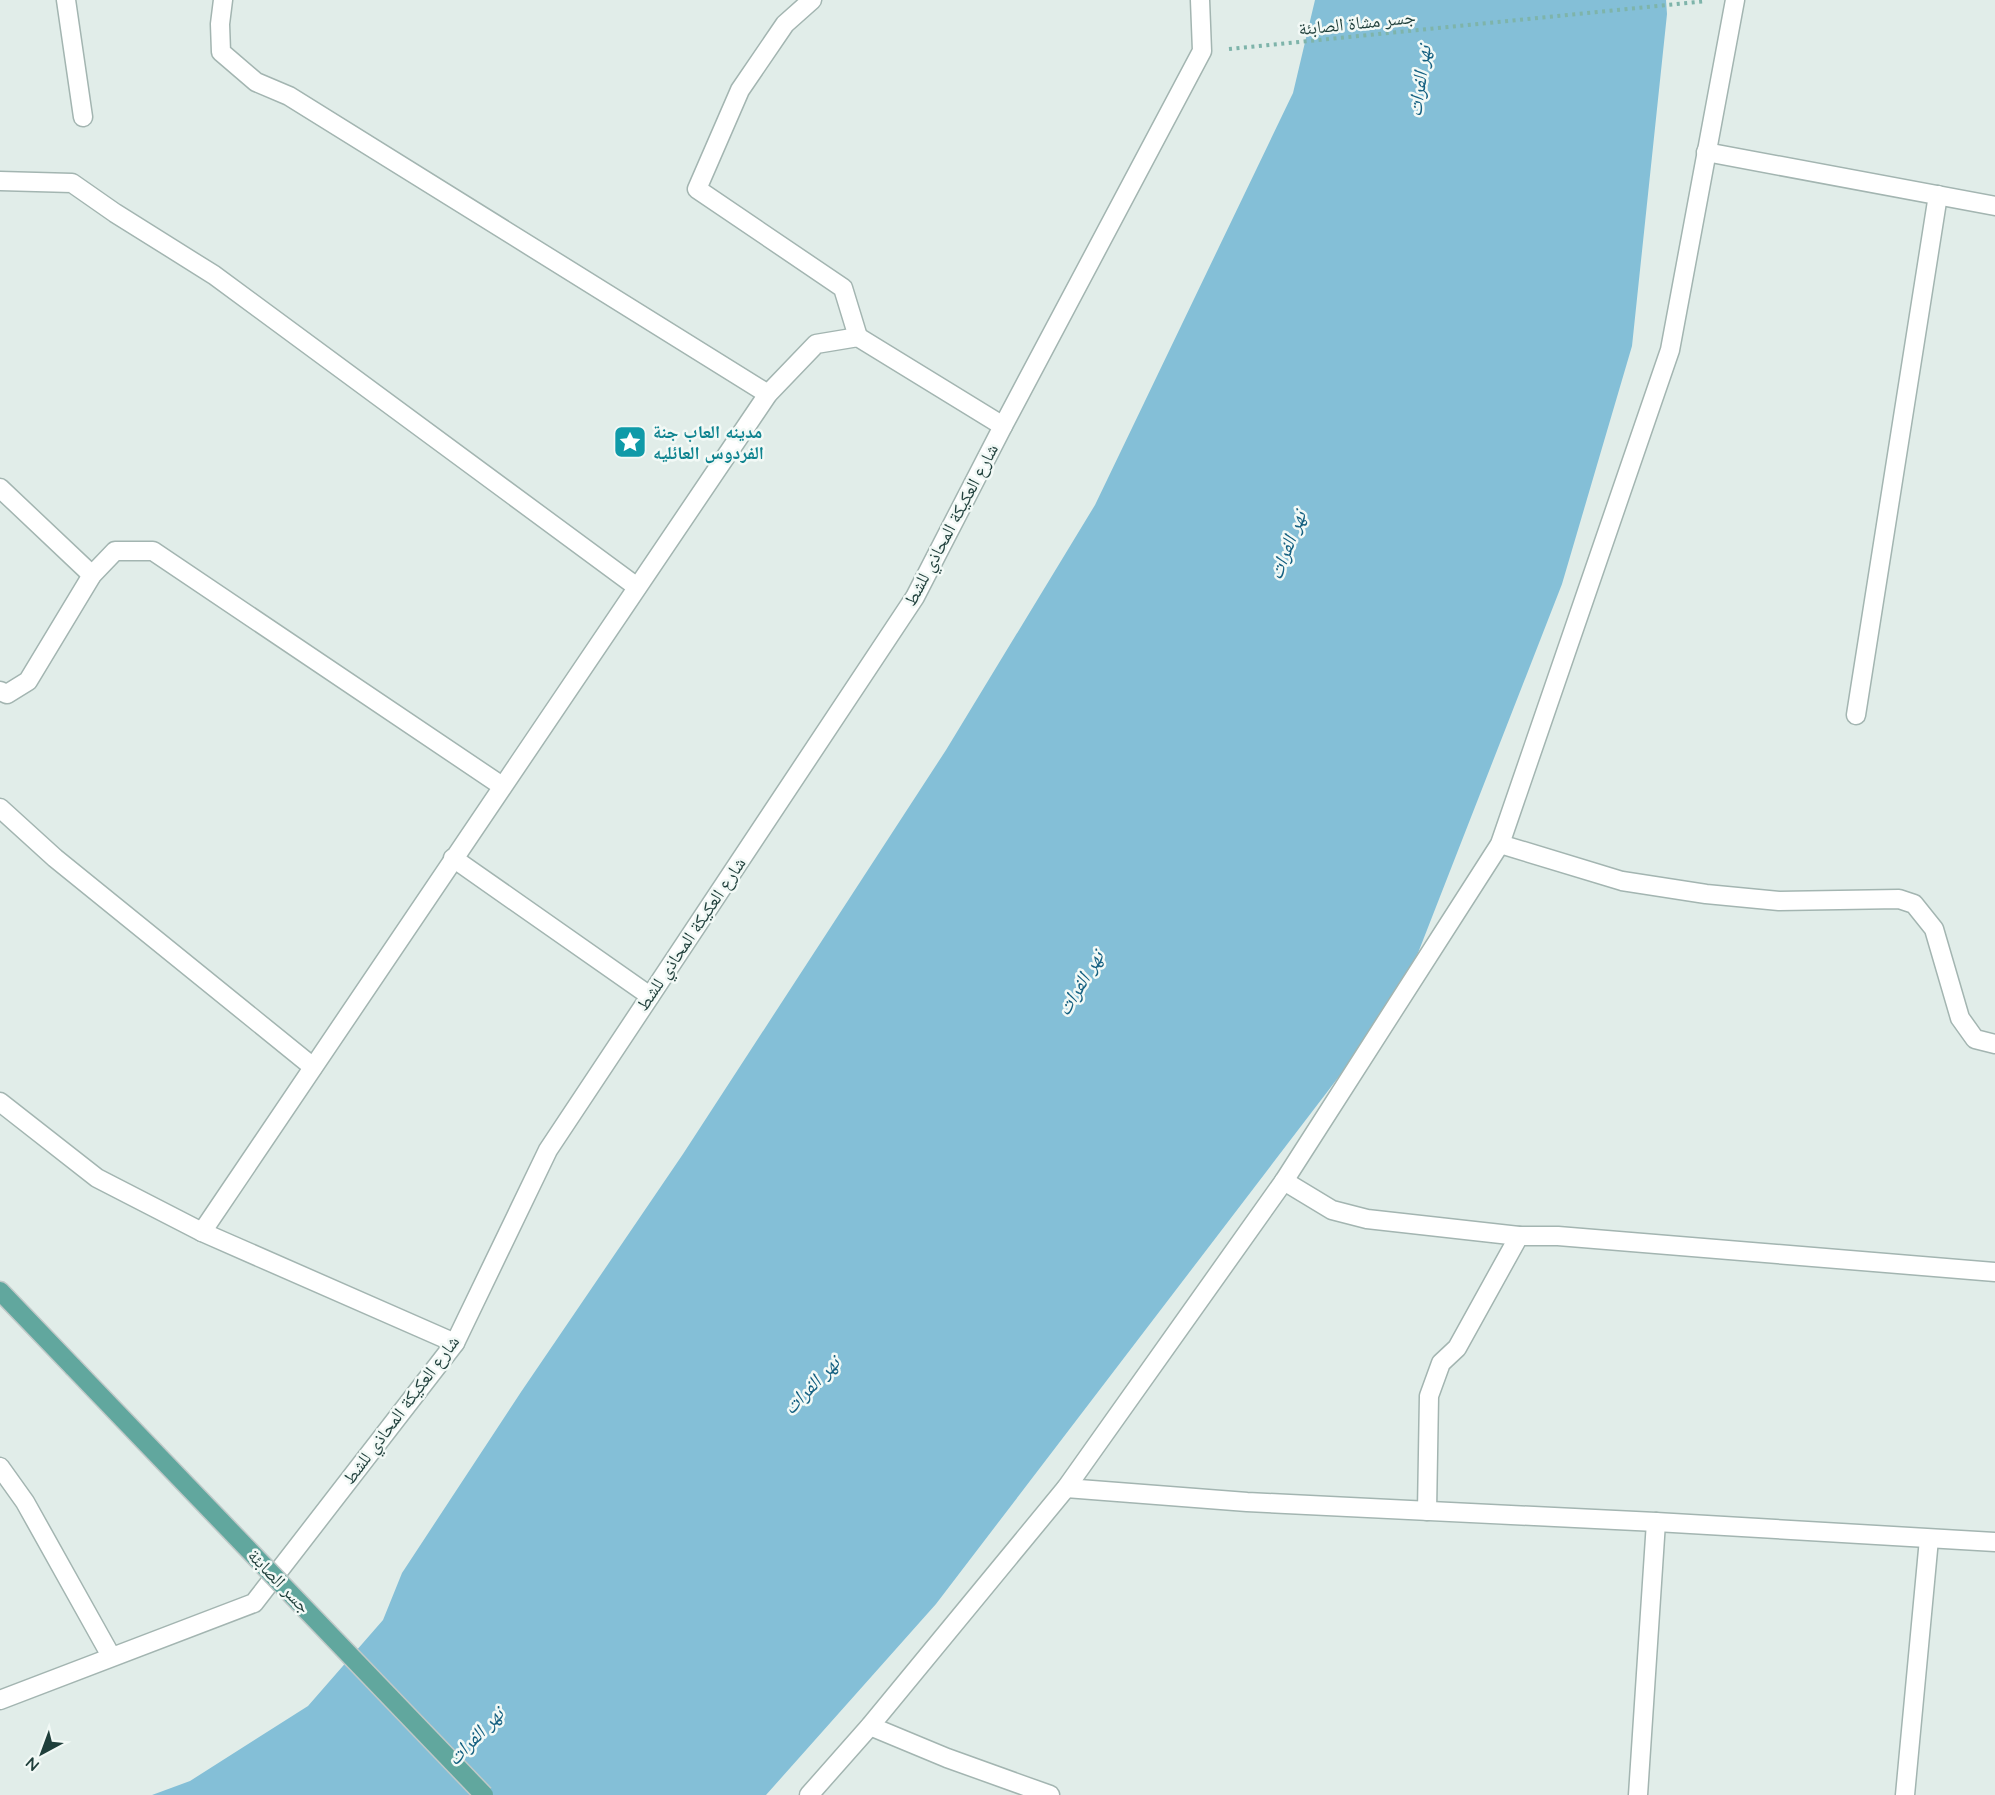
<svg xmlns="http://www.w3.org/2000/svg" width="1995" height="1795" font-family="Quicksand,'Noto Naskh Arabic',sans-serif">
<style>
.water{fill:#84bfd7}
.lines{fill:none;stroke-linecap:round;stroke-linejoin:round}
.minor-casing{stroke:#a3b5b1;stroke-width:21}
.primary-casing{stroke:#c0c9c8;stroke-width:21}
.path{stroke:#7eb4aa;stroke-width:4;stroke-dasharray:3 4.5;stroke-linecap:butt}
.minor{stroke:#fff;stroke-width:18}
.primary{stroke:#61a79e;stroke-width:18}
.primary-bridge-casing{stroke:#c0c9c8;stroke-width:21;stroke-linecap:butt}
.primary-bridge{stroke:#61a79e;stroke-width:18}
.labels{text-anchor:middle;stroke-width:5;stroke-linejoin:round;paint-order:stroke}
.street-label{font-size:18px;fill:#1f3f3b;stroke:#f2f9f6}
.culture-label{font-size:18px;font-weight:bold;fill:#0d838f;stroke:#f2f9f6;text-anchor:start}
.water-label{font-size:20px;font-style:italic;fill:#146081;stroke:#f2f9f6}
</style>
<rect width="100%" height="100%" fill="#e1ede9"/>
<polygon class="water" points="1315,0 1666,0 1667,14 1632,346 1562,584 1402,994 936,1604 766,1795 152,1795 190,1781 308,1706 383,1620 402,1573 521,1392 683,1154 946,750 1095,505 1293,93"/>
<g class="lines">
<defs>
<g id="minor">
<polyline points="66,0 83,117"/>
<polyline points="223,0 220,24 221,52 256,82 289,96 768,394"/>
<polyline points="812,0 785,24 740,90 697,189 843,288 858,337"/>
<polyline points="1706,152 1995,206"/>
<polyline points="0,181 72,183 115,213 214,275 637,587"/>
<polyline points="0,488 92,575"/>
<polyline points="0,691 7,694 28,681 92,575 115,551 153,551 502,786"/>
<polyline points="1856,715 1938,195"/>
<polyline points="0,808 55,858 313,1067"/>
<polyline points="1500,844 1622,881 1706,894 1779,901 1899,899 1914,904 1934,929 1960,1018 1975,1039 1995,1044"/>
<polyline points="453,858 650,996"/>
<polyline points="0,1102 97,1178 202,1232 455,1343"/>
<polyline points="1284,1181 1332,1210 1367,1219 1519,1236"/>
<polyline points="202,1232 768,394 816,344 858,337 1003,426"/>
<polyline points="0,1467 25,1502 111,1656"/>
<polyline points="1066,1488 1247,1502 1656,1522 1995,1542"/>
<polyline points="1427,1511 1429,1396 1441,1363 1457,1348 1519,1236 1558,1236 1995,1272"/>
<polyline points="0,1700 254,1603 455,1343 548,1150 915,597 1003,426 1202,51 1200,0"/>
<polyline points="870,1726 947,1758 1050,1795"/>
<polyline points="809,1795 870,1726 1066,1488 1284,1181 1500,844 1670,350 1735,0"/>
<polyline points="1638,1795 1656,1522"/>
<polyline points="1905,1795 1929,1539"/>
</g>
<polyline id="primary" points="0,1291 73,1367"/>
</defs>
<use href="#minor" class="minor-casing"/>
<use href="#primary" class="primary-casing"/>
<polyline class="path" points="1229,49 1706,1"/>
<use href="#minor" class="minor"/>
<use href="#primary" class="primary"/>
<defs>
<polyline id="primary-bridge" points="73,1367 484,1795"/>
</defs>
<use href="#primary-bridge" class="primary-bridge-casing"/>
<use href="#primary-bridge" class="primary-bridge"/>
</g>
<defs>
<symbol id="sight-square" viewBox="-11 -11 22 22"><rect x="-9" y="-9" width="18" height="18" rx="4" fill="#0f9aa8" stroke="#f2f9f6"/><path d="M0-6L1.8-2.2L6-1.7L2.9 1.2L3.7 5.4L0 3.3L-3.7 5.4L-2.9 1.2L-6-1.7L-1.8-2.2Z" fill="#fff"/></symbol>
</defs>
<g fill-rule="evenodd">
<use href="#sight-square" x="611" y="423" width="38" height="38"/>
</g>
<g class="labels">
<g class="street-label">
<text transform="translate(1357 23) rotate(-6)" y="6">جسر مشاة الصابئة</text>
<text transform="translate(951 525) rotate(-62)" y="6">شارع العكيكة المحاذي للشط</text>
<text transform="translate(691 934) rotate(-56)" y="6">شارع العكيكة المحاذي للشط</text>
<text transform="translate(401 1410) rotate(-53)" y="6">شارع العكيكة المحاذي للشط</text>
<text transform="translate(279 1581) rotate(46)" y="6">جسر الصابئة</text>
</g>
<g class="culture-label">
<text x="653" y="438">مدينه العاب جنة<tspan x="653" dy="21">الفردوس العائليه</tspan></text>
</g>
<g class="water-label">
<text transform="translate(1419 81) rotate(-82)" y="7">نهر الفرات</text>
<text transform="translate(1287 545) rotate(-69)" y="7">نهر الفرات</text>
<text transform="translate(1080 983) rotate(-59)" y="7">نهر الفرات</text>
<text transform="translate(811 1385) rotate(-46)" y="7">نهر الفرات</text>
<text transform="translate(475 1736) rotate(-46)" y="7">نهر الفرات</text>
</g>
</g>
<g transform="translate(42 1753) rotate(221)" stroke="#f2f9f6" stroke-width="4.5" paint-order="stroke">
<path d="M0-4.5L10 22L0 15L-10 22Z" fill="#1f3f3b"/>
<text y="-9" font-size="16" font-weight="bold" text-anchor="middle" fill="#1f3f3b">N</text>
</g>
</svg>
